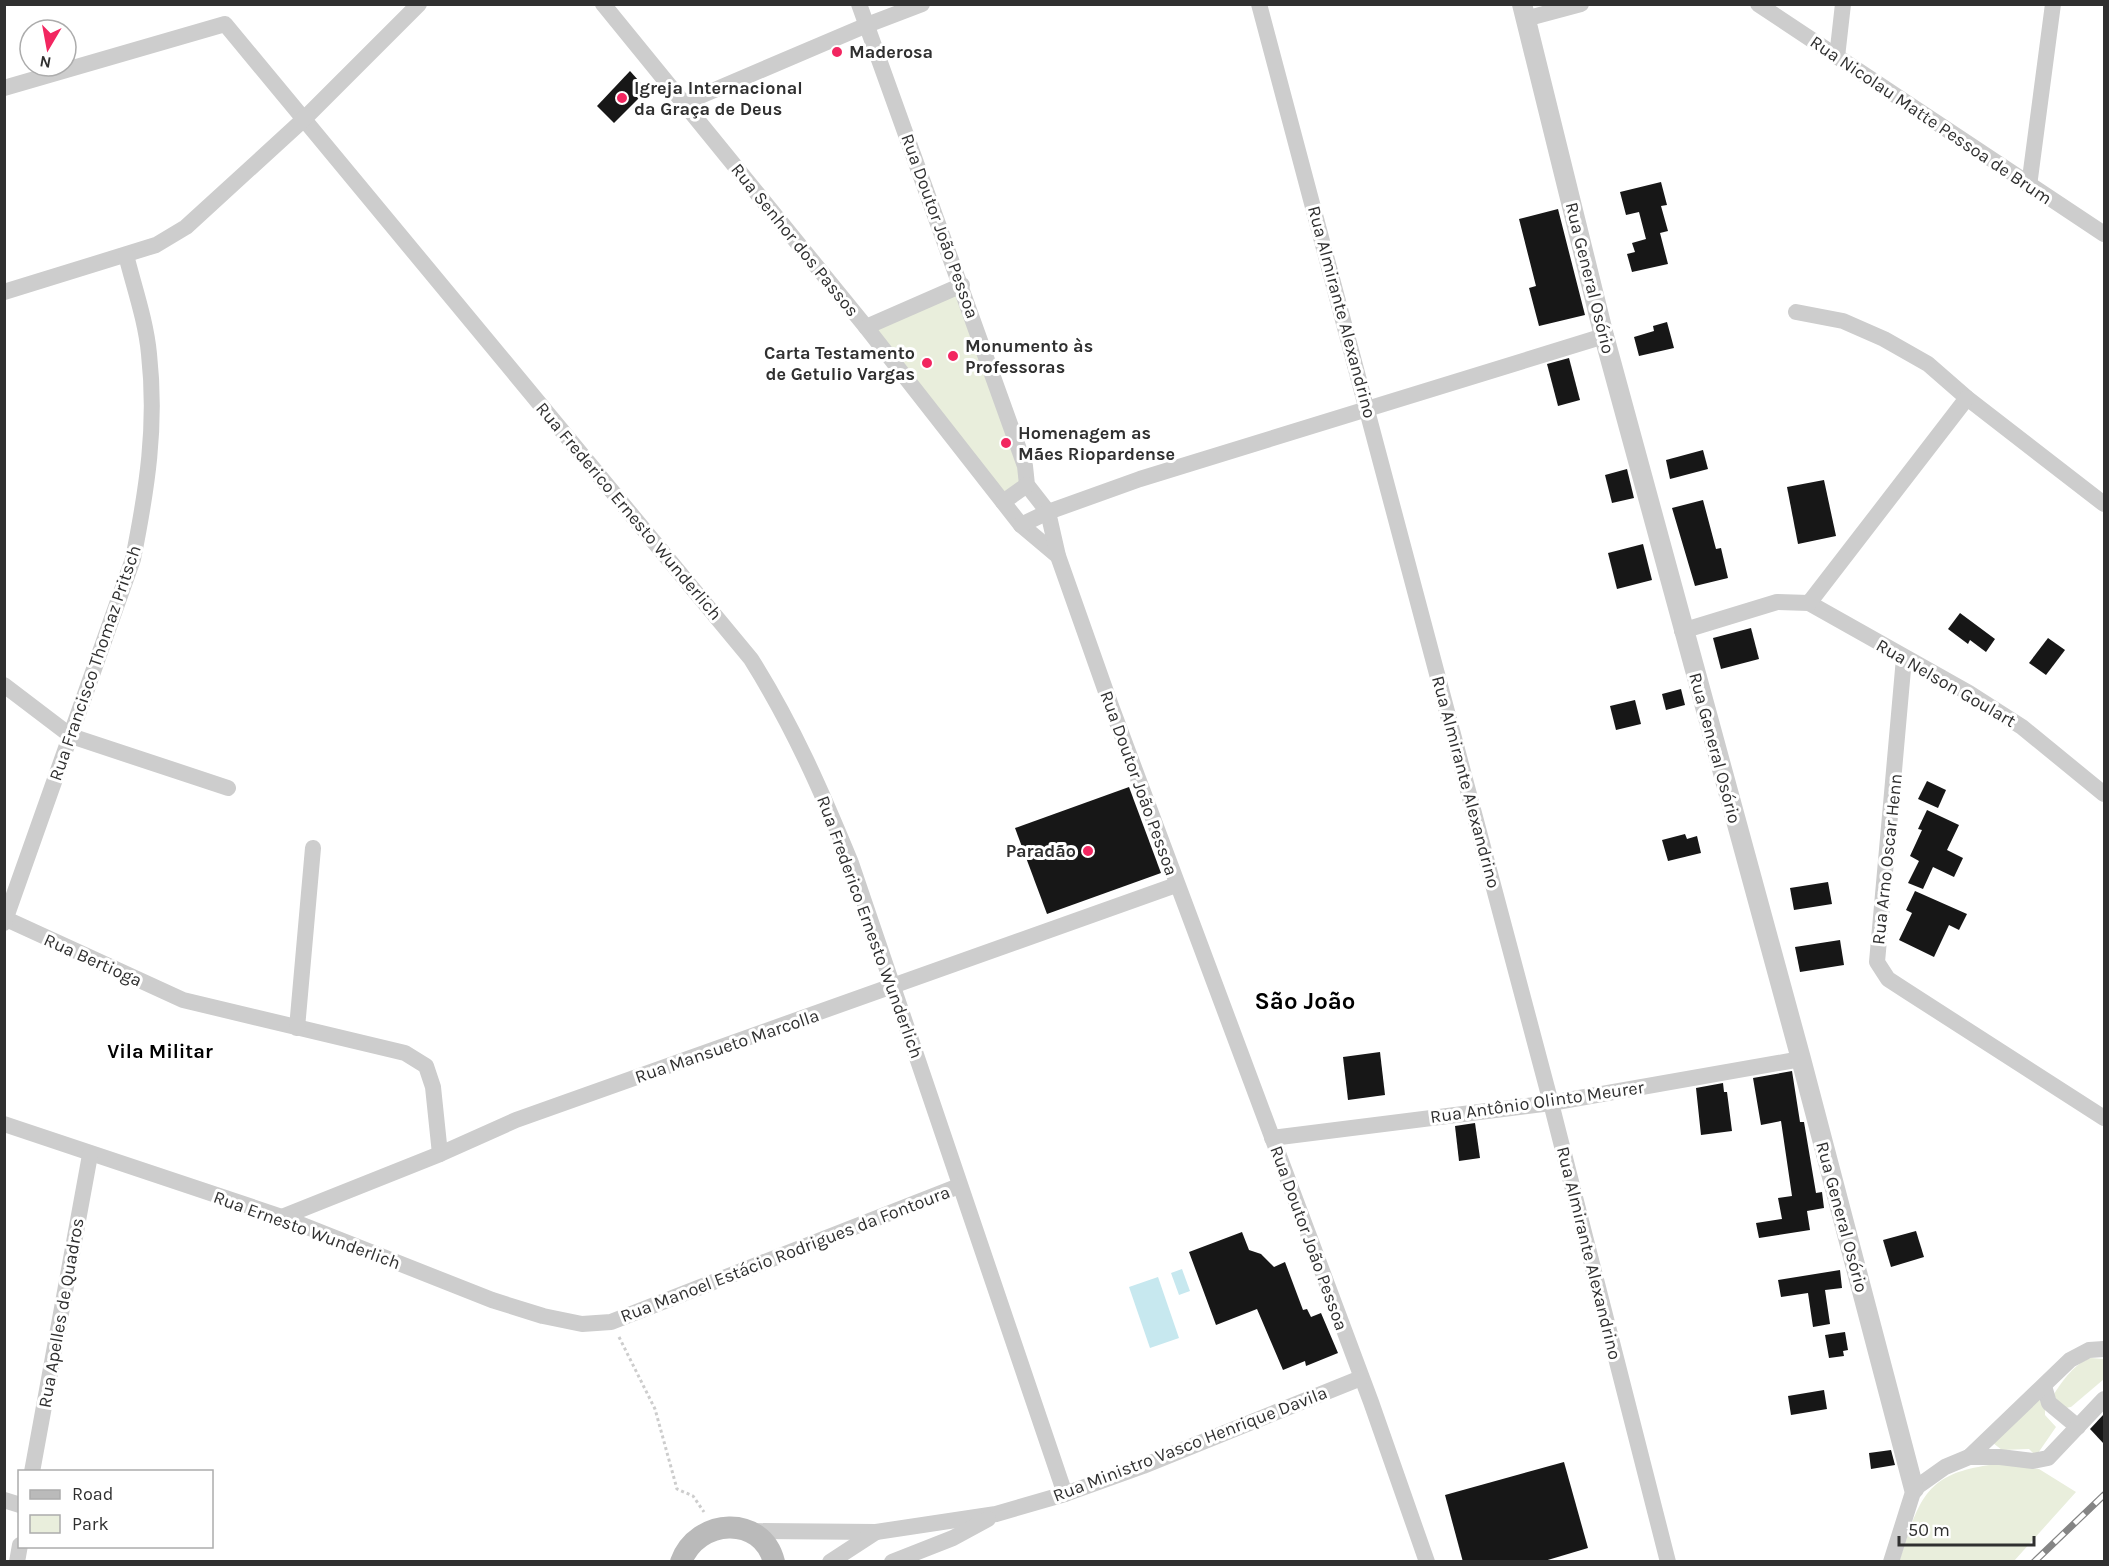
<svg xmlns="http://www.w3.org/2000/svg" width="2109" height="1566" font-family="Karla,sans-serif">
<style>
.green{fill:#e9eedc}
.water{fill:#c7e8ef}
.building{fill:#171717}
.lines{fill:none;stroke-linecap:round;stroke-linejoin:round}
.path{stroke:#cdcdcd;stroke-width:3;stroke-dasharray:3 3;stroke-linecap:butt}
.minor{stroke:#cdcdcd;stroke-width:16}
.tertiary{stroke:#cdcdcd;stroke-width:20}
.secondary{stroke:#bababa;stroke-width:22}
.rail-casing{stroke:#858585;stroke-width:7}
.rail{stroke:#fff;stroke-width:4.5;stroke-dasharray:14;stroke-linecap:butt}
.poi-dot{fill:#f22660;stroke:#fff;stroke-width:2}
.labels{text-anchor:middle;stroke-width:6;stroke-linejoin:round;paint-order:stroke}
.poi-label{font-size:18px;font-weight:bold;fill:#303030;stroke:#fff;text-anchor:start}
.street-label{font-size:18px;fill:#303030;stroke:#fff}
.neighbourhood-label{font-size:20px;font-weight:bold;fill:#000;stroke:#fff}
.district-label{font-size:24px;font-weight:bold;fill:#000;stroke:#fff}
</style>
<rect width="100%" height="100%" fill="#fff"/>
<g class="green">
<polygon points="961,287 1026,485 1003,501 867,327"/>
<path d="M 2091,1358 L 2104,1359 L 2104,1379 L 2071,1407 L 2060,1409 L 2054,1394 C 2062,1381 2076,1362 2091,1358 Z"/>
<polygon points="2039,1399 2045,1408 2045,1415 2056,1427 2036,1456 2029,1449 2002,1450 1993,1443"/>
<path d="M 1998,1464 L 2039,1469 L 2076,1492 L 2014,1561 L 1899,1562 C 1920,1497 1925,1472 1998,1464 Z"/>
</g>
<g class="water">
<polygon points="1182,1269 1190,1291 1179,1295 1171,1273"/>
<polygon points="1158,1277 1179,1338 1150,1348 1129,1287"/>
</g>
<g class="building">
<polygon points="630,71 647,90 614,123 597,106"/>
<polygon points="1661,182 1667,205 1661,206 1668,231 1660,233 1668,264 1632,272 1627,254 1635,252 1632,243 1646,239 1639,212 1626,215 1620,192"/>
<polygon points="1558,209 1585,315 1539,326 1529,288 1536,286 1519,219"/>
<polygon points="1667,322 1674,348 1639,356 1634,337 1654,331 1653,326"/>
<polygon points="1569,358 1580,400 1558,406 1547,364"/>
<polygon points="1703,450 1708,469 1670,479 1666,460"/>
<polygon points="1627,469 1634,498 1612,503 1605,475"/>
<polygon points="1824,480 1836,536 1798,544 1787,487"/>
<polygon points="1703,500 1716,549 1721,548 1728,578 1695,586 1672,508"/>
<polygon points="1643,544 1652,580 1617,589 1608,553"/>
<polygon points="1960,613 1995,639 1986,652 1970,640 1968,644 1948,629"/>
<polygon points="1751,628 1759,659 1721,669 1713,638"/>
<polygon points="2048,638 2065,650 2046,675 2029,663"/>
<polygon points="1681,689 1685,705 1666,710 1662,694"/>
<polygon points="1635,700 1641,724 1616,730 1610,706"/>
<polygon points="1927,781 1946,790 1938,808 1918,799"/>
<polygon points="1129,787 1161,873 1047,914 1015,828"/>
<polygon points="1927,810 1959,825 1947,850 1963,858 1954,877 1933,867 1923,889 1908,883 1919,861 1910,856 1922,830 1918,829"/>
<polygon points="1685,834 1687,839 1697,836 1701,853 1668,861 1662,840"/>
<polygon points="1828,882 1832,904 1794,910 1790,888"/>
<polygon points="1915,891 1967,914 1959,930 1949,925 1934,957 1899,940 1912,913 1906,910"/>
<polygon points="1840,940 1844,965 1800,972 1795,947"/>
<polygon points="1380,1052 1385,1095 1348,1100 1343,1057"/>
<polygon points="1792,1071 1800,1122 1804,1122 1816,1193 1822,1192 1824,1208 1807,1211 1810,1230 1759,1238 1756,1223 1782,1219 1778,1198 1792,1196 1781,1121 1761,1125 1753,1078"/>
<polygon points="1723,1083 1724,1092 1727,1092 1732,1131 1701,1135 1696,1088"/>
<polygon points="1475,1123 1480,1158 1459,1161 1455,1126"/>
<polygon points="1916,1231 1924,1257 1891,1267 1883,1240"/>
<polygon points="1242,1232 1249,1250 1261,1254 1274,1267 1285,1262 1303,1310 1307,1309 1311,1317 1321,1313 1338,1353 1306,1366 1305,1361 1283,1370 1257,1309 1216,1325 1189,1252"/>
<polygon points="1840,1270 1842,1288 1825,1290 1830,1324 1813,1327 1808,1293 1781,1297 1778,1280"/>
<polygon points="1845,1332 1848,1350 1843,1351 1844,1356 1829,1358 1825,1335"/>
<polygon points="1824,1390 1827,1409 1791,1415 1788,1396"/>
<polygon points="2104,1414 2104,1444 2090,1429"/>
<polygon points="1891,1450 1895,1465 1871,1469 1869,1453"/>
<polygon points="1564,1462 1588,1548 1541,1562 1463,1562 1445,1495"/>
</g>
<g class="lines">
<polyline class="path" points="619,1337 655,1409 677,1489 693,1496 704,1512"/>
<g class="minor">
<polyline points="603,4 866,327 1021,525 1058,556"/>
<polyline points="859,4 1025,466 1027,485 1048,512 1058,556 1111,706 1371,1402 1427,1562"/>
<polyline points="1259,4 1551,1103 1668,1562"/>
<polyline points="1758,4 2104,234"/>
<polyline points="1525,19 1581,4"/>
<polyline points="1837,57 1843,4"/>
<path d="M 4,88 L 225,24 L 751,659 C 793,726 821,790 851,863 L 1065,1494"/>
<polyline points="684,103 867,25 922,4"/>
<polyline points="2029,186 2053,4"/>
<polyline points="4,292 156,245 186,227 303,120 419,4"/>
<polyline points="1796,312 1843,321 1884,339 1928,364 1967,398 2104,504"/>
<polyline points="866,327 962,285"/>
<polyline points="1003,502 1027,485"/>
<polyline points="1021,525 1048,512 1140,479 1604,336"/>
<polyline points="1809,603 1969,693 2022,727 2104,794"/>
<polyline points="1682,631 1777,602 1809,603 1967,398"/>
<polyline points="1904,658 1877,962 1888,979 1908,992 2104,1118"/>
<polyline points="4,685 71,736 228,788"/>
<polyline points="4,918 183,1000 405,1053 426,1066 433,1087 440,1154"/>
<path d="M 4,923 L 133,559 C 147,489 157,426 149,354 C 146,321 134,287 126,255"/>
<polyline points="297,1028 313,848"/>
<polyline points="4,1124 282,1217 492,1300 543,1316 582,1324 611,1322 959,1186"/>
<polyline points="1272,1138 1551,1103 1801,1059"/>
<polyline points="282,1217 440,1154 516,1120 1176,885"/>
<polyline points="2044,1386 2049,1403 2078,1427"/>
<polyline points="1969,1457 2070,1360 2089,1350 2104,1349"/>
<polyline points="32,1472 90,1155"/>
<polyline points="4,1500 20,1505"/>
<polyline points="747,1531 876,1532 996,1514 1065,1494 1143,1466 1361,1378"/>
<polyline points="17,1562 20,1545"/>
<polyline points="830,1562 876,1532"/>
<polyline points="892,1562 953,1538 988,1519"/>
<polyline points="1891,1562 1914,1489 1945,1467 1969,1457 2000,1457 2033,1461 2048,1458 2104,1399"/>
</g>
<polyline class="tertiary" points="1522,4 1604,336 1801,1059 1914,1489"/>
<path class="secondary" d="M 681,1562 C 697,1518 762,1514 774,1562"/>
<defs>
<polyline id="rail" points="2034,1562 2104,1495"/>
</defs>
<use href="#rail" class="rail-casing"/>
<use href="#rail" class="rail"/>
</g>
<g class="poi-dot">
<circle cx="837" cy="52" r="6"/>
<circle cx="622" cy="98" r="6"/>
<circle cx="953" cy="356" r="6"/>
<circle cx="927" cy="363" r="6"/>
<circle cx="1006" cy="443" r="6"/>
<circle cx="1088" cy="851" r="6"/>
</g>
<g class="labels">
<g class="poi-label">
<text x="849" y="58">Maderosa</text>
<text x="634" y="94">Igreja Internacional<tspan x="634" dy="21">da Graça de Deus</tspan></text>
<text x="965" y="352">Monumento às<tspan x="965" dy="21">Professoras</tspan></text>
<text x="915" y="359" text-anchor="end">Carta Testamento<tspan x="915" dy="21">de Getulio Vargas</tspan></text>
<text x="1018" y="439">Homenagem as<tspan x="1018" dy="21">Mães Riopardense</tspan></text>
<text x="1076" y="857" text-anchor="end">Paradão</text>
</g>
<g class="street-label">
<text transform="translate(1931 120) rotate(34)" y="6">Rua Nicolau Matte Pessoa de Brum</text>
<text transform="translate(940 226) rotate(70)" y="6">Rua Doutor João Pessoa</text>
<text transform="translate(795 240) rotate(51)" y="6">Rua Senhor dos Passos</text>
<text transform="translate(1590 278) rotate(76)" y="6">Rua General Osório</text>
<text transform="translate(1342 312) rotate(75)" y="6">Rua Almirante Alexandrino</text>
<text transform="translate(629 511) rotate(50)" y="6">Rua Frederico Ernesto Wunderlich</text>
<text transform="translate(95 663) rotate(-71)" y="6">Rua Francisco Thomaz Pritsch</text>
<text transform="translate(1946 683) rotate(30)" y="6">Rua Nelson Goulart</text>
<text transform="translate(1715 748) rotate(75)" y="6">Rua General Osório</text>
<text transform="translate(1466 782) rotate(75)" y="6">Rua Almirante Alexandrino</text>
<text transform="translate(1139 783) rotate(70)" y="6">Rua Doutor João Pessoa</text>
<text transform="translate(1887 859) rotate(-84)" y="6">Rua Arno Oscar Henn</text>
<text transform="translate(870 927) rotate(70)" y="6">Rua Frederico Ernesto Wunderlich</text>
<text transform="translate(93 960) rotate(24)" y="6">Rua Bertioga</text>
<text transform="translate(727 1046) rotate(-19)" y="6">Rua Mansueto Marcolla</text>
<text transform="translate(1537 1102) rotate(-8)" y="6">Rua Antônio Olinto Meurer</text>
<text transform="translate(1842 1217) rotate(75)" y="6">Rua General Osório</text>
<text transform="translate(307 1230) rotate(20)" y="6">Rua Ernesto Wunderlich</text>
<text transform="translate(1309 1238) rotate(70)" y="6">Rua Doutor João Pessoa</text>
<text transform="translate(1589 1253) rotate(76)" y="6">Rua Almirante Alexandrino</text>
<text transform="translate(785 1254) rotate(-21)" y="6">Rua Manoel Estácio Rodrigues da Fontoura</text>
<text transform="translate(61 1313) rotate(-80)" y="6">Rua Apelles de Quadros</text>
<text transform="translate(1190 1444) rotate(-21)" y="6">Rua Ministro Vasco Henrique Davila</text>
</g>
<g class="neighbourhood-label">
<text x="160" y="1058">Vila Militar</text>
</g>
<g class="district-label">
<text x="1305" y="1009">São João</text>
</g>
</g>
<rect width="2109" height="1566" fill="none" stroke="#303030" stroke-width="12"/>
<rect x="18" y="1470" width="195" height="78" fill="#ffffff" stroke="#acacac" stroke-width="1.5"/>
<rect x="30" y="1490" width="30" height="9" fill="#bababa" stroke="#acacac" stroke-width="1.5"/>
<text x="72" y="1500" font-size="18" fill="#303030">Road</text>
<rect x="30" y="1515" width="30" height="18" fill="#e9eedc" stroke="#acacac" stroke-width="1.5"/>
<text x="72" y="1530" font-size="18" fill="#303030">Park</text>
<g transform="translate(48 48) rotate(190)"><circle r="28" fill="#ffffff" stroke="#acacac" stroke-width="1.5"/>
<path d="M0-4.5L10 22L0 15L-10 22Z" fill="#f22660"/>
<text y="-9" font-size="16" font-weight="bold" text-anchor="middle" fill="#303030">N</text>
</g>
<path d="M1899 1536v9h135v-9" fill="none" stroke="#303030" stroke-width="3"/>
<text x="1908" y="1536" font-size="18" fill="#303030" stroke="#ffffff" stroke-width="4.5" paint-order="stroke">50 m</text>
</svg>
